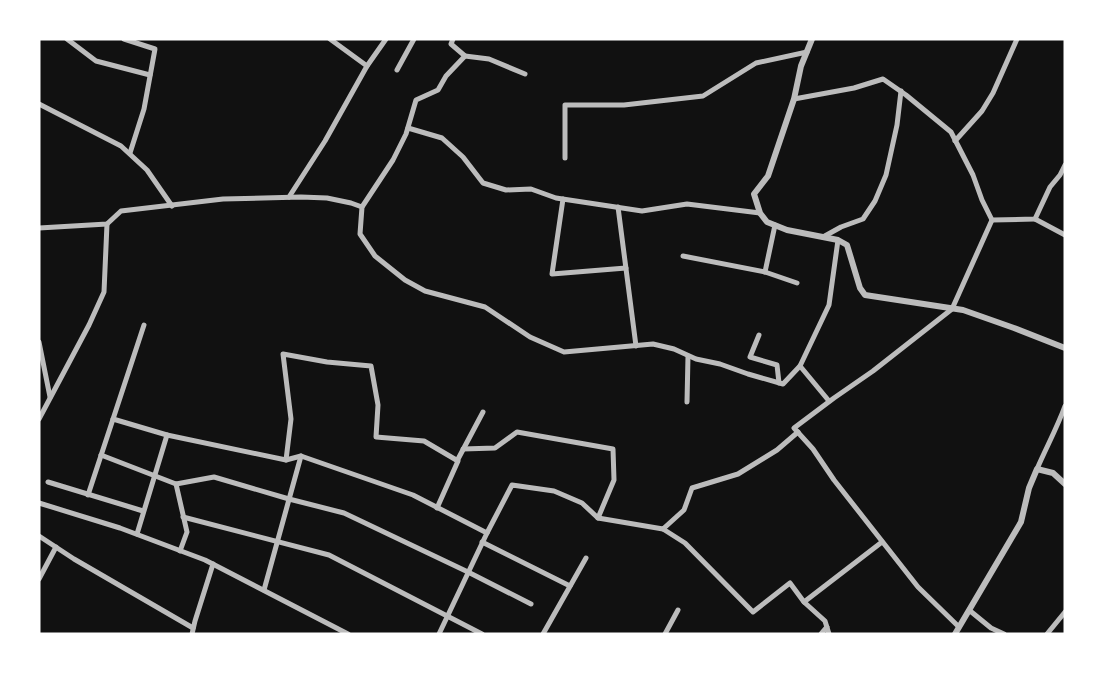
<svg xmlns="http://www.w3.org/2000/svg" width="1104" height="673" font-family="Lora,serif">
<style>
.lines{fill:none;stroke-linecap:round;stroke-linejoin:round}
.minor{stroke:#bcbcbc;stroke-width:5}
.tertiary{stroke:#bcbcbc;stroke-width:6}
</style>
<rect width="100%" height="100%" fill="#111"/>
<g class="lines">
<g class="minor">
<polyline points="67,39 96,61 150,75"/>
<polyline points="124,39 155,49 144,109 130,153"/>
<polyline points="330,39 367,66"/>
<polyline points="453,39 451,44 465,56 446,76 438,90 416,100 406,134 393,160 362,207 360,234 375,256 405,280 425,291 485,307 530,337 564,352 653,344 674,349 696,359 720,364 748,374 783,384 800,366 829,401"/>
<polyline points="465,56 489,59 525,74"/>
<polyline points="397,70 414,39"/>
<polyline points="794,99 854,88 883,79 906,95 951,132 973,175 982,200 992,220 1035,219 1050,187 1060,175 1065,165"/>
<polyline points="39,104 121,146 147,170 172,206"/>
<polyline points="408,128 442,138 463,157 483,183 506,190 531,189 556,198 642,211 687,204 760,213"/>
<polyline points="955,141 982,111 993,93 1017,39"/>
<polyline points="565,158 565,105 624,105 703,96 756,63 807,52"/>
<polyline points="289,197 325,141 367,66 386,39"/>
<polyline points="563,199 552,274 626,268"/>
<polyline points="618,207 636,346"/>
<polyline points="1035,219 1065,235"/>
<polyline points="39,228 107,224 121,211 223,199 301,197 327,198 351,203 362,207"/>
<polyline points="823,237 841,227 863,219 875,201 886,175 897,125 901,91"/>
<polyline points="683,256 765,272 797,283"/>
<polyline points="765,272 775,225"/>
<polyline points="759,335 750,357 777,365 779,383"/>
<polyline points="39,342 50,397"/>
<polyline points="800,366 829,305 838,240"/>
<polyline points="687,402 688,356"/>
<polyline points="39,419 89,325 104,292 107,224"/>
<polyline points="113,419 167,435"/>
<polyline points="463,449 495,448 517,432 613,449 614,480 598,518"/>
<polyline points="101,455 176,484 214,477 289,499 344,513 468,572 531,604"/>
<polyline points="286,460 291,419 283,354 327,362 371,366 378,405 376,437 424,441 458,461 437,508"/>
<polyline points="457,461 483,412"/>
<path d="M 1037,469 C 1046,448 1057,428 1065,406"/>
<polyline points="48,482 143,511"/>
<polyline points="176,484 187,532 180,551"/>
<polyline points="88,495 144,325"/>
<polyline points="39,503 120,528 205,560 348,634"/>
<polyline points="183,517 329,555 482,634"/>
<polyline points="663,529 685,543 753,612 790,583 804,602 882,542"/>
<polyline points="487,533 512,485 554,491 582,503 598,518 663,529 684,510 692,488 738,474 777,450 798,432"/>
<polyline points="137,534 167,435 286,460 301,456 413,495 487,533 439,634"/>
<polyline points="39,536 74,559 193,628"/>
<polyline points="482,542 570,586"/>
<polyline points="39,579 56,547"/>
<polyline points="264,590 301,456"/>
<polyline points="804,602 825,621 829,634"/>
<polyline points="969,610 991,628 1004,634"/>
<polyline points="959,627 918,587 834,480 813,449 794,428 834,398 873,371 952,309 992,220"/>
<polyline points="192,634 195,621 213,564"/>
<polyline points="543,634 586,558"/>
<polyline points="665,634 678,610"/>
<polyline points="821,634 827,627"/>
<polyline points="1047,634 1065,612"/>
</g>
<g class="tertiary">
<polyline points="812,39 801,66 794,99 768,176 754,194 760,213 767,222 787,230 838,240 847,245 860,288 865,295 963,310 1014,328 1065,348"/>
<polyline points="955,634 1021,522 1029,488 1037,469 1053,473 1065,484"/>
</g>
</g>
<rect width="1104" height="673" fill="none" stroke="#ffffff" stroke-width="81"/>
</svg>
